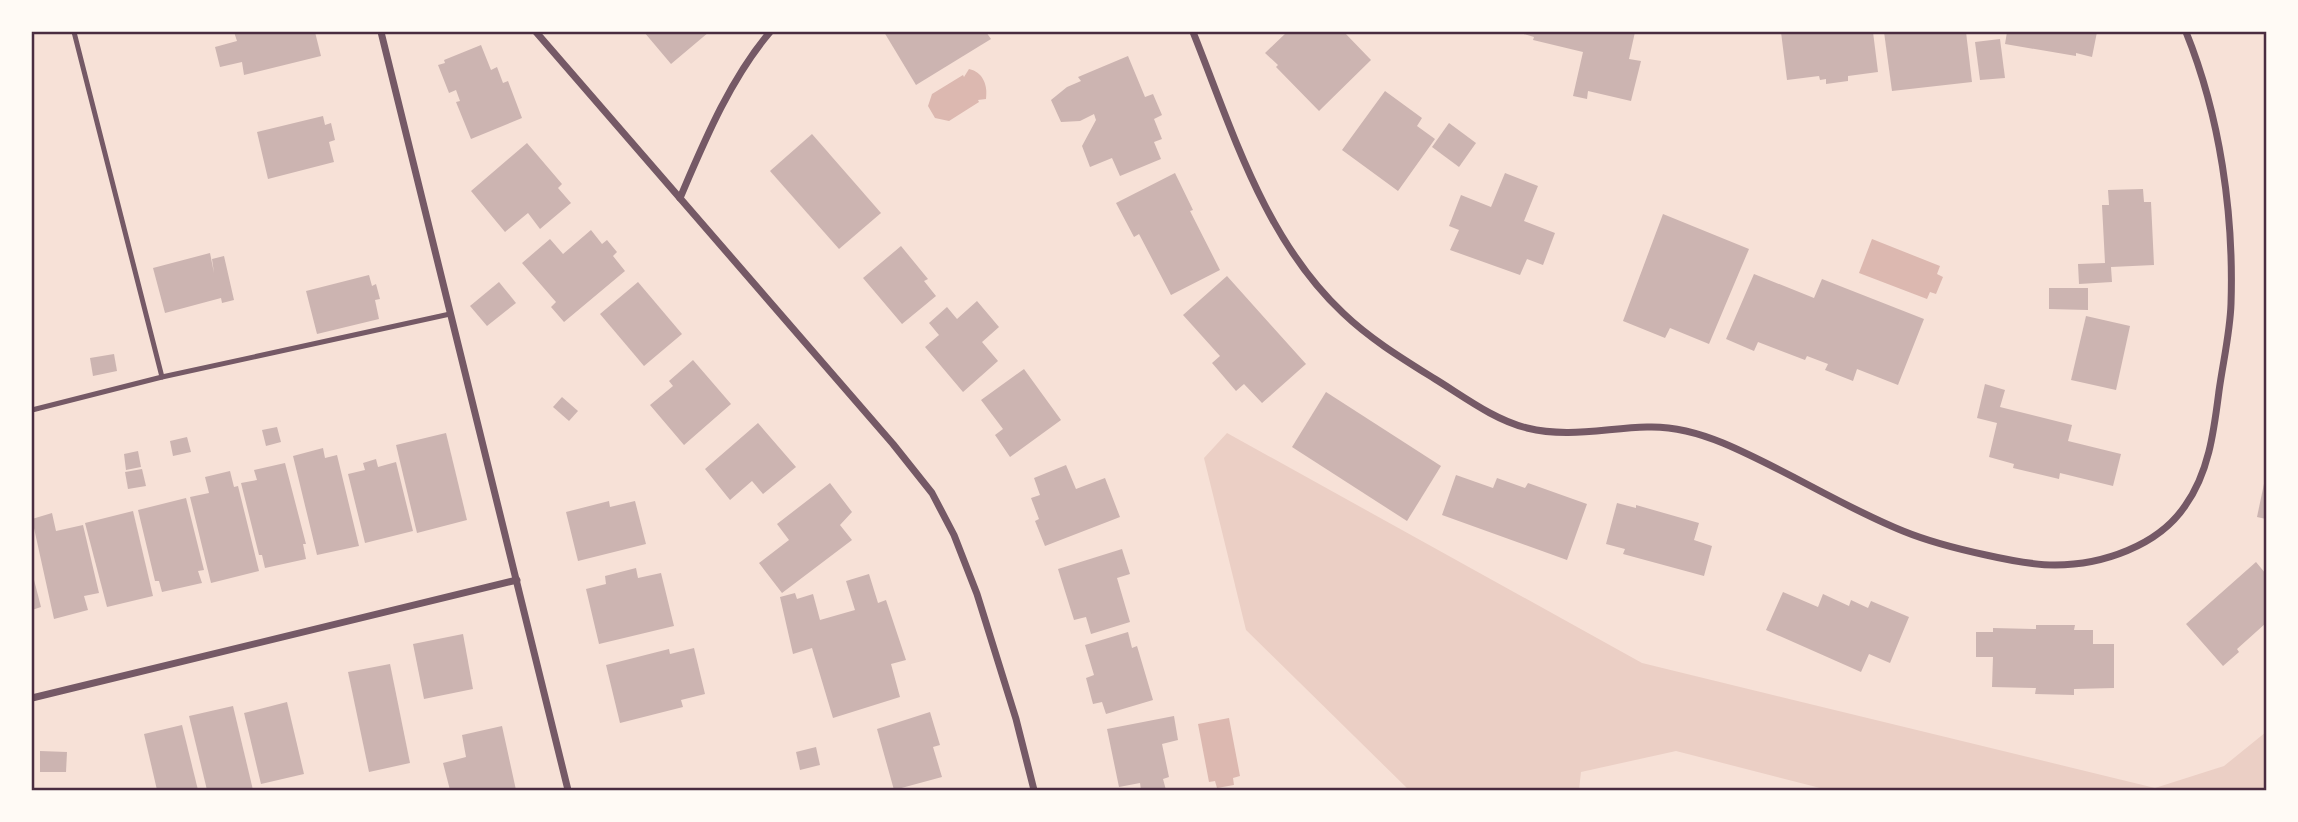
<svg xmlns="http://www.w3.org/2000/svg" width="2298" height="822" font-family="Manrope,sans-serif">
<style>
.green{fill:#ebcfc5}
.water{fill:#dcb8b0}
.building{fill:#ccb4b1}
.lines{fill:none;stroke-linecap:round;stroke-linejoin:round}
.service{stroke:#755966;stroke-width:5}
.minor{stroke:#755966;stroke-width:7}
.neatline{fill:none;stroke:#4a2c40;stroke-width:2.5}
</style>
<rect width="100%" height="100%" fill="#f7e1d7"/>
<polygon class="green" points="1227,433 1642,663 2155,788 2224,766 2266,732 2266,790 1828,790 1676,751 1581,772 1579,790 1409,790 1246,630 1204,458"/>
<g class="water">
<path d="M 969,69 C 983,72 988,85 986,99 L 978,100 L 979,102 L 949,121 L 935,118 L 928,106 L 932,94 L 963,75 L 964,77 Z"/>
<polygon points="1872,239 1940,266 1937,274 1943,277 1936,294 1930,292 1927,299 1859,273"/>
<polygon points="1229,718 1240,776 1233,778 1234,785 1217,788 1215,781 1209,782 1198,724"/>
</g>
<g class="building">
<polygon points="234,32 315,32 321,56 244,75 242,62 220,67 215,47 237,41"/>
<polygon points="644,32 709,32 671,64"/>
<polygon points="884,32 986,32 991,39 916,85"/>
<polygon points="1287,32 1344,32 1371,60 1319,111 1276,67 1278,65 1265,53"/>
<polygon points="1517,32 1635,32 1629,59 1641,61 1631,101 1588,91 1587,99 1573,96 1583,52 1533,40 1534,37"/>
<polygon points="1781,32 1873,32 1878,72 1848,76 1848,81 1826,84 1826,79 1820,80 1819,76 1787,80"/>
<polygon points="1884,32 1966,32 1972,82 1892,91"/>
<polygon points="2007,32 2097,32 2092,57 2076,53 2076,56 2005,44"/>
<polygon points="2000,39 2005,78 1980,80 1975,42"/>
<polygon points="481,45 491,70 497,67 503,83 508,81 522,118 471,139 456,102 460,101 456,90 449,93 438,65 445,63 444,60"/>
<polygon points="1128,56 1145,97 1153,94 1162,115 1154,119 1162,139 1154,142 1161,159 1120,176 1112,158 1090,167 1082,146 1096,120 1094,114 1080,121 1061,122 1051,100 1067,87 1081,81 1078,77"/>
<polygon points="1385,91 1422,118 1417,126 1435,139 1398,191 1342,150"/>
<polygon points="323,116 325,125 331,123 335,140 329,142 334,162 268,179 257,132"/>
<polygon points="1449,123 1476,143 1459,167 1432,147"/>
<polygon points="812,134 881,213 839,249 770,171"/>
<polygon points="527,143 562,184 558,188 571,203 540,229 528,213 505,232 471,191"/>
<polygon points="1175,173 1193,210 1190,211 1220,270 1171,295 1139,234 1134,237 1116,203"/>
<polygon points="1505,173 1538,186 1524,221 1555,233 1543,265 1527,259 1520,275 1450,250 1459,230 1449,226 1461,195 1491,207"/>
<polygon points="2143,189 2144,202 2151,202 2154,265 2111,267 2112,282 2079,284 2078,264 2105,263 2102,205 2109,205 2108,190"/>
<polygon points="1663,214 1749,249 1709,344 1670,328 1665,338 1623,321"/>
<polygon points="591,230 602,244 607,240 617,252 613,256 625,271 564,322 551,307 556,302 522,263 550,239 563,254"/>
<polygon points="901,246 928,279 924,281 936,296 902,324 863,278"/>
<polygon points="210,253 214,273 212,259 224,256 234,300 222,303 221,298 165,313 153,268"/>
<polygon points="1754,274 1814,298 1822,279 1924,319 1898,385 1857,369 1853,381 1825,370 1828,364 1807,356 1805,360 1758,342 1754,351 1726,339"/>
<polygon points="369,275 372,286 376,284 380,299 375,300 379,319 317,334 306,291"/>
<polygon points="1227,276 1306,364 1262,403 1244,384 1236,391 1212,363 1220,356 1183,315"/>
<polygon points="499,282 516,303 487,326 470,306"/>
<polygon points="638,282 682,334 644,366 600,314"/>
<polygon points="2049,288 2088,288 2088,310 2049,309"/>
<polygon points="977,301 999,327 982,342 998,361 963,392 925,347 939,335 929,323 947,307 957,319"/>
<polygon points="2086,316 2130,326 2116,390 2071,380"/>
<polygon points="114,354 117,371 93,376 90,358"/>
<polygon points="693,360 731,404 684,445 650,405 673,386 669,381"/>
<polygon points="1024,369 1061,420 1010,457 995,435 1003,429 981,400"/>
<polygon points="1985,384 2005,390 2000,407 2072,425 2068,441 2121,454 2113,486 2060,473 2059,479 2013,468 2014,464 1989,457 1997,423 1977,418"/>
<polygon points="1326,392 1441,466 1407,521 1292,447"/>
<polygon points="562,397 578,411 569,421 553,407"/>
<polygon points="758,423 796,467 763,494 752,481 730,500 705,469"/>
<polygon points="277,427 281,442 266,446 262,430"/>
<polygon points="446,433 467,520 417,533 396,445"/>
<polygon points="187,437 191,452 173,456 170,441"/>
<polygon points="323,448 325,458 337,455 359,546 317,555 293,456"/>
<polygon points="138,451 141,467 126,470 124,454"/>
<polygon points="376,459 378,467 396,462 413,531 365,543 348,474 365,470 363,463"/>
<polygon points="285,463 306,544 303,544 306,559 265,568 262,555 259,555 241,483 257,480 254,470"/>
<polygon points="1066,465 1076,489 1105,478 1120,517 1045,546 1035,521 1039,519 1031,498 1040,495 1034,478"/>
<polygon points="142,469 146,486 128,489 125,472"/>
<polygon points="230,471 234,487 238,486 259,571 211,583 190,497 209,493 205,477"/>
<polygon points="1456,475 1493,488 1497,478 1525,488 1528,483 1587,504 1567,560 1442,515"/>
<polygon points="2265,479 2266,479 2266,519 2257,517"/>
<polygon points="830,483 852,512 840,525 852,540 782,593 759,563 789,540 777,524"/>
<polygon points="186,498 204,570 198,571 202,583 162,592 159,581 155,581 138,510"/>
<polygon points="609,501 610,507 635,501 646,544 578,561 566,512"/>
<polygon points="1617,503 1636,508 1636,505 1699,523 1694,540 1712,546 1704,576 1623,554 1625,549 1606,544"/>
<polygon points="133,511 153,596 107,607 85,523"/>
<polygon points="52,513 56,531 83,525 99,593 84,596 88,610 54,619 32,519"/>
<polygon points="1122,549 1130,574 1117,578 1130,622 1091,634 1086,617 1074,620 1058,569"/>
<polygon points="2256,562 2266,574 2266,623 2237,649 2239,652 2223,666 2186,624"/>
<polygon points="636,568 638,578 661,573 674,626 599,644 586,589 606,584 605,576"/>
<polygon points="32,572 41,607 32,610"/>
<polygon points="869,574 878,603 886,600 906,660 891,664 900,697 833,718 812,648 793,654 780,597 795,593 797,599 813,594 820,620 855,610 846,581"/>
<polygon points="1783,592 1818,607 1823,594 1849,606 1851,600 1868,608 1871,601 1909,617 1890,663 1869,654 1861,672 1766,630"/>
<polygon points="2036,625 2075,625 2074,630 2093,630 2093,644 2114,644 2114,688 2074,689 2074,695 2035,694 2036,688 1992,687 1993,657 1976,657 1976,632 1993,632 1993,628 2036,629"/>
<polygon points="1128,632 1132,648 1137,646 1153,700 1106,714 1102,702 1093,704 1086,678 1094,675 1085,645"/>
<polygon points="463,634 473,689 424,699 413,644"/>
<polygon points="694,648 705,694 681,700 683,707 620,723 606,665 669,649 670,654"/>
<polygon points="390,664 410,763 369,772 348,672"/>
<polygon points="287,702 304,774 261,784 244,713"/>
<polygon points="233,706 253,790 207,790 189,716"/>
<polygon points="930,712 940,745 933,747 942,777 894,790 877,729"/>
<polygon points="1174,716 1178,740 1162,744 1169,777 1163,779 1166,790 1141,790 1140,783 1119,787 1107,729"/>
<polygon points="182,725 198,790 157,790 144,734"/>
<polygon points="502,726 516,790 450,790 443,763 466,757 462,735"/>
<polygon points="816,747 820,765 800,770 796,752"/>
<polygon points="40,751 67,752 66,772 40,772"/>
</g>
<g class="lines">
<g class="service">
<polyline points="74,32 162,377"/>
<polyline points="32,410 162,377 450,314"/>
</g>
<g class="minor">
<polyline points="381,32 568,790"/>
<polyline points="536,32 893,444 932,493 954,535 977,594 1016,719 1034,790"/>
<path d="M 1193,32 C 1232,129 1264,239 1343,313 C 1370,339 1403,359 1435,379 C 1463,396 1494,420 1527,428 C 1568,438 1606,428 1647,427 C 1674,426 1699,433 1723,443 C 1785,469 1841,506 1903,531 C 1930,542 1958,549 1986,555 C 2008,560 2033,565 2055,565 C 2102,565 2158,546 2185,506 C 2209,473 2214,430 2219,391 C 2223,362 2230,333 2231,304 C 2234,214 2220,116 2186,32"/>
<path d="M 680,198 C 704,142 730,79 770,32"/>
<polyline points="32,698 517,580"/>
</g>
</g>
<rect width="2298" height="822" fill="none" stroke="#fffaf5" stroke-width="66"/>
<rect x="33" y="33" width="2232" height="756" class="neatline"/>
</svg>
